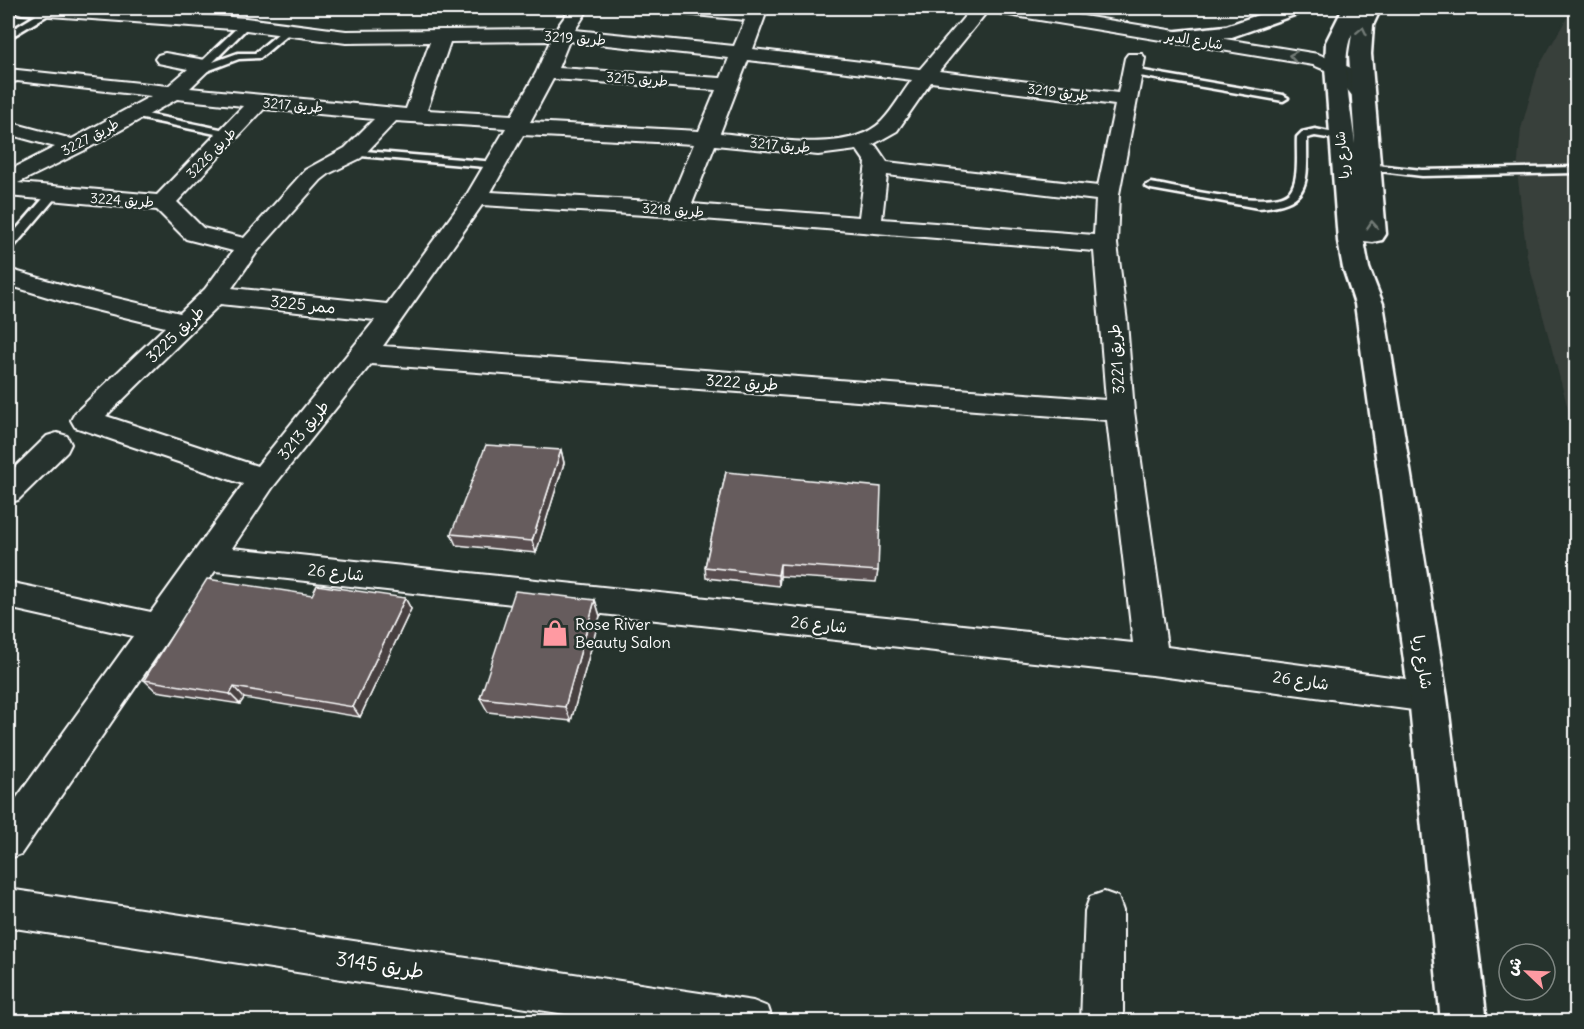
<svg xmlns="http://www.w3.org/2000/svg" width="1584" height="1029" font-family="Delius,'Playpen Sans Arabic',sans-serif">
<style>
.built{fill:#393f3b}
.lines{fill:none;stroke-linecap:round;stroke-linejoin:round}
.lane-casing{stroke:#fff;stroke-width:5}
.street-casing{stroke:#fff;stroke-width:4}
.secondary-casing{stroke:#fff;stroke-width:5}
.lane{fill:#26332d;fill-rule:evenodd}
.street{fill:#26332d;fill-rule:evenodd}
.secondary{fill:#26332d;fill-rule:evenodd}
.wall{fill:#584e50;stroke:#fff;stroke-width:1.5}
.shaded-wall{fill:#474041;stroke:#fff;stroke-width:1.5}
.building{fill:#665b5d;stroke:#fff;stroke-width:1.5}
.oneway{stroke:#727a76}
.labels{text-anchor:middle;stroke-width:5;stroke-linejoin:round;paint-order:stroke}
.far-street-label{font-size:14px;fill:#fff;stroke:#26332d}
.street-label{font-size:16px;fill:#fff;stroke:#26332d}
.poi-label{font-size:16px;fill:#fff;stroke:#26332d;text-anchor:start}
.near-street-label{font-size:20px;fill:#fff;stroke:#26332d}
</style>
<rect width="100%" height="100%" fill="#26332d"/>
<filter id="ink" filterUnits="userSpaceOnUse"><feTurbulence type="fractalNoise" baseFrequency=".0167" numOctaves="2"/><feDisplacementMap in="SourceGraphic" scale="12" xChannelSelector="R" yChannelSelector="G"/><feConvolveMatrix kernelMatrix="1 2 1 2 8 2 1 2 1" color-interpolation-filters="sRGB"/></filter>
<g filter="url(#ink)">
<polygon class="built" points="1576,8 1576,438 1527,257 1517,171 1521,129 1538,68 1572,9"/>
<g class="lines">
<defs>
<g id="lane">
<polygon points="48,8 53,11 51,13 8,39 8,32"/>
<polygon points="243,22 251,24 213,62 238,53 255,53 285,28 293,30 260,58 239,59 202,73 194,73 194,69 200,67 200,63"/>
<polygon points="1132,69 1283,95 1288,98 1283,101 1128,74 1127,72"/>
<polygon points="132,111 230,131 235,134 230,137 128,116 128,112"/>
<path d="M 1315,129 L 1344,135 L 1345,137 L 1340,140 L 1315,136 L 1307,138 C 1307,183 1312,204 1258,208 L 1151,189 L 1145,186 L 1151,183 C 1177,187 1273,211 1290,191 C 1300,179 1296,152 1297,137 L 1302,132 Z"/>
<polygon points="353,150 496,162 502,165 496,168 349,155 349,151"/>
<polygon points="1367,164 1422,170 1576,167 1576,173 1422,176 1363,169 1363,165"/>
<polygon points="52,192 58,195 56,197 12,249 8,250 8,239 48,193"/>
</g>
<g id="street">
<path d="M 13,8 L 94,8 L 246,18 L 346,31 L 556,29 L 571,8 L 589,8 L 575,30 L 734,46 L 745,20 L 685,14 L 678,12 L 676,8 L 749,10 L 750,8 L 768,8 L 753,49 L 920,69 L 972,8 L 990,8 L 939,71 L 1118,93 L 1125,58 L 1128,54 L 1142,54 L 1145,58 L 1119,194 L 1117,244 L 1127,322 L 1134,411 L 1167,647 L 1428,682 L 1440,686 L 1445,697 L 1440,708 L 1428,712 L 1152,675 L 215,571 L 21,854 L 8,859 L 8,810 L 133,636 L 8,608 L 8,582 L 151,612 L 243,484 L 75,427 L 71,420 L 75,413 L 165,327 L 71,304 L 8,285 L 8,269 L 74,288 L 180,313 L 205,289 L 233,251 L 186,239 L 157,210 L 8,196 L 8,171 L 55,147 L 8,134 L 8,122 L 72,139 L 151,96 L 17,81 L 8,84 L 8,69 L 168,86 L 188,69 L 158,63 L 155,59 L 158,55 L 165,53 L 211,61 L 214,65 L 190,88 L 406,109 L 430,42 L 346,43 L 246,30 L 22,14 L 15,12 ZM 550,41 L 536,73 L 512,115 L 427,110 L 450,42 ZM 569,41 L 729,58 L 721,78 L 558,68 ZM 748,60 L 912,80 C 902,93 893,110 882,121 C 848,156 764,137 720,133 ZM 553,79 L 716,90 L 699,131 L 530,122 ZM 931,82 L 1115,105 L 1098,186 L 887,162 L 876,146 L 872,145 L 897,131 ZM 177,99 L 243,106 L 157,195 L 18,183 L 83,151 ZM 264,109 L 374,119 L 345,148 L 305,170 L 244,238 L 203,228 L 177,202 ZM 396,121 L 506,128 L 466,196 L 387,304 L 232,288 L 257,252 L 321,180 L 330,173 L 361,158 ZM 523,135 L 694,144 L 670,202 L 491,192 ZM 715,145 L 818,155 L 857,150 L 866,163 L 859,217 L 692,204 ZM 887,175 L 1096,200 L 1094,235 L 882,219 ZM 482,205 L 678,217 L 1094,251 L 1106,400 L 383,346 ZM 220,304 L 375,320 L 257,466 L 106,416 ZM 371,364 L 1107,420 L 1133,643 L 232,548 L 273,487 Z"/>
<path d="M 994,8 L 1034,8 L 1318,54 L 1351,68 L 1372,95 L 1369,99 C 1349,104 1349,85 1336,76 C 1329,71 1320,68 1313,65 L 1003,14 L 996,12 Z"/>
<polygon points="57,433 67,436 71,444 67,452 18,500 8,503 8,474 47,436"/>
<polygon points="8,889 753,1001 768,1007 773,1022 616,1022 8,927"/>
<polygon points="1104,892 1118,897 1123,911 1123,1022 1081,1022 1085,911 1090,897"/>
</g>
<g id="secondary">
<polygon points="1278,8 1306,8 1303,12 1229,38 1178,43 1170,42 1167,37 1170,32 1178,31 1226,26"/>
<path d="M 1343,8 L 1381,8 L 1373,25 L 1371,54 L 1386,234 L 1382,240 L 1373,242 L 1364,241 L 1369,268 L 1383,304 L 1447,697 L 1487,1022 L 1441,1022 L 1409,697 L 1355,304 L 1343,268 L 1338,241 L 1325,67 L 1326,42 ZM 1352,34 L 1349,54 L 1355,144 C 1352,114 1339,60 1352,34 Z"/>
</g>
</defs>
<use href="#lane" class="lane-casing"/>
<use href="#street" class="street-casing"/>
<use href="#secondary" class="secondary-casing"/>
<use href="#lane" class="lane"/>
<use href="#street" class="street"/>
<use href="#secondary" class="secondary"/>
</g>
<g class="wall">
<polygon points="561,450 564,463 536,553 456,545 451,534"/>
<polygon points="726,472 878,571 876,582 780,576 779,586 706,578 705,567"/>
<polygon points="312,595 405,598 411,609 360,717 244,698 240,704 156,691 144,680"/>
<polygon points="595,600 600,616 571,721 488,712 480,698"/>
</g>
<g class="shaded-wall">
<polygon points="561,450 564,463 536,553 532,541"/>
<polygon points="780,564 780,576 779,586 778,575"/>
<polygon points="405,598 411,609 360,717 353,707"/>
<polygon points="595,600 600,616 571,721 565,707"/>
<polygon points="234,687 244,698 240,704 230,694"/>
</g>
<g class="building">
<polygon points="486,445 561,450 532,541 451,534"/>
<polygon points="726,472 881,487 878,571 780,564 778,575 705,567"/>
<polygon points="207,579 312,595 317,585 405,598 353,707 234,687 230,694 144,680"/>
<polygon points="515,591 595,600 565,707 480,698"/>
</g>
<defs><path id="oneway-chevron" d="M-2-3.5L2.5 0L-2 3.5" fill="none" stroke-width="1.6" stroke-linecap="round" stroke-linejoin="round" transform="scale(1.5)"/></defs>
<g class="oneway">
<use href="#oneway-chevron" transform="translate(1362 31) rotate(-78)"/>
<use href="#oneway-chevron" transform="translate(1293 56) rotate(-171)"/>
<use href="#oneway-chevron" transform="translate(1372 225) rotate(-94)"/>
</g>
</g>
<defs>
<symbol id="shop-bare" viewBox="-9 -9 18 18"><path d="M-5-2.5h2.3a2.7 3.5 0 0 1 5.4 0H5L5.5 6h-11ZM-1.5-2.5h3a1.5 2.3 0 0 0-3 0Z" fill="#ff9aa2" stroke="#26332d" stroke-width="2.5" paint-order="stroke"/></symbol>
</defs>
<g fill-rule="evenodd">
<use href="#shop-bare" x="536" y="614" width="38" height="38"/>
</g>
<g class="labels">
<g class="far-street-label">
<text transform="translate(575 38) rotate(4)" y="5">طريق 3219</text>
<text transform="translate(1194 40) rotate(9)" y="5">شارع الدير</text>
<text transform="translate(637 79) rotate(4)" y="5">طريق 3215</text>
<text transform="translate(1058 92) rotate(7)" y="5">طريق 3219</text>
<text transform="translate(293 105) rotate(5)" y="5">طريق 3217</text>
<text transform="translate(90 137) rotate(-28)" y="5">طريق 3227</text>
<text transform="translate(780 145) rotate(5)" y="5">طريق 3217</text>
<text transform="translate(211 153) rotate(-46)" y="5">طريق 3226</text>
<text transform="translate(1342 155) rotate(-96)" y="5">شارع ريا</text>
<text transform="translate(122 200) rotate(4)" y="5">طريق 3224</text>
<text transform="translate(673 210) rotate(4)" y="5">طريق 3218</text>
</g>
<g class="street-label">
<text transform="translate(303 304) rotate(6)" y="6">ممر 3225</text>
<text transform="translate(175 334) rotate(-44)" y="6">طريق 3225</text>
<text transform="translate(1116 359) rotate(-94)" y="6">طريق 3221</text>
<text transform="translate(742 382) rotate(4)" y="6">طريق 3222</text>
<text transform="translate(303 430) rotate(-51)" y="6">طريق 3213</text>
<text transform="translate(336 572) rotate(6)" y="6">شارع 26</text>
<text transform="translate(819 624) rotate(6)" y="6">شارع 26</text>
<text transform="translate(1423 662) rotate(81)" y="6">شارع ريا</text>
<text transform="translate(1301 680) rotate(8)" y="6">شارع 26</text>
</g>
<g class="poi-label">
<text x="575" y="630">Rose River<tspan x="575" dy="18">Beauty Salon</tspan></text>
</g>
<g class="near-street-label">
<text transform="translate(380 965) rotate(9)" y="7">طريق 3145</text>
</g>
</g>
<rect width="1584" height="1029" fill="none" stroke="#26332d" stroke-width="30"/>
<rect x="15" y="15" width="1554" height="999" fill="none" stroke="#fff" stroke-width="2" filter="url(#ink)"/>
<g transform="translate(1527 972) rotate(293)"><circle r="28" fill="#26332d" stroke="#7d8581" stroke-width="1.5"/>
<path d="M0-4.5L10 22L0 15L-10 22Z" fill="#ff9aa2"/>
<text y="-9" font-size="16" font-weight="bold" text-anchor="middle" fill="#ffffff">ش</text>
</g>
</svg>
